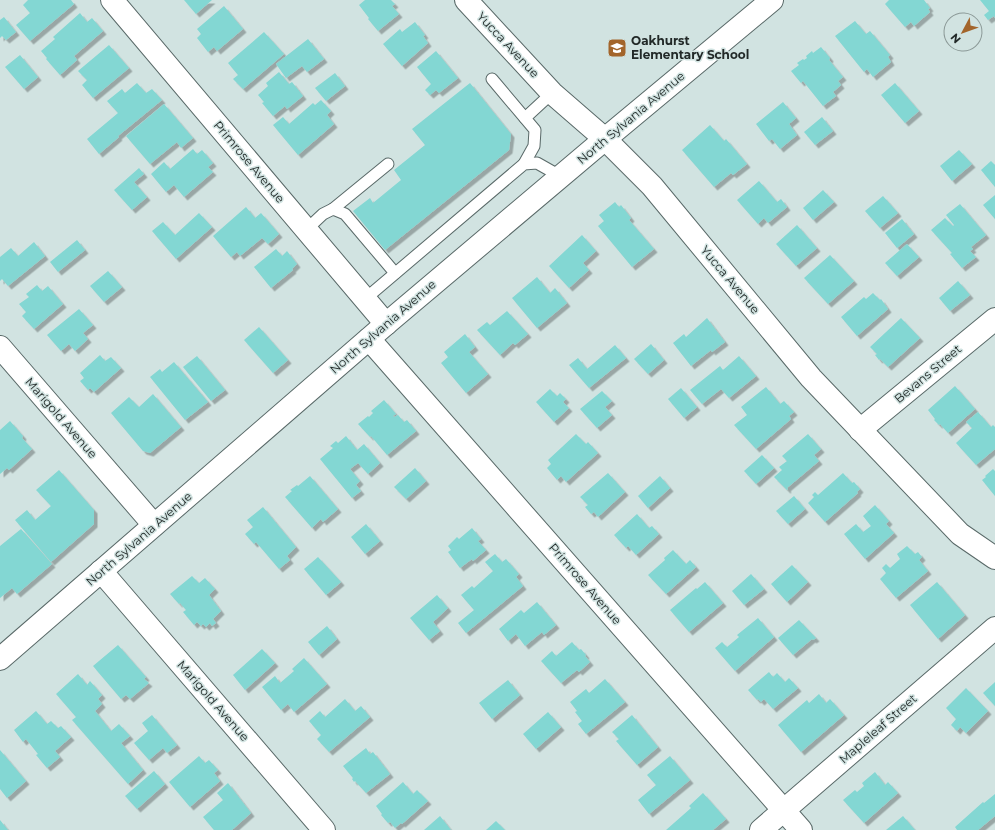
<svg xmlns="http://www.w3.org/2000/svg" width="995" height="830" font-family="Montserrat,sans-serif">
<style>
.building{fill:#83d7d3;filter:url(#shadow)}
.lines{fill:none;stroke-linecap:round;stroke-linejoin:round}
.lane-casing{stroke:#596968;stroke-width:13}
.street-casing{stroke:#596968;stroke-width:24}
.secondary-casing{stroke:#596968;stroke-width:24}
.lane{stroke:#fff;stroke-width:11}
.street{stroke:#fff;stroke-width:22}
.secondary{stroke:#fff;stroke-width:22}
.labels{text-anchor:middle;stroke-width:3;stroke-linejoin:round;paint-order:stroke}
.poi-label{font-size:12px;font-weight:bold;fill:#222928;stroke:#d1e3e1;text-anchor:start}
.street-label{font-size:12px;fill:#222928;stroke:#d1e3e1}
</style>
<defs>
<filter id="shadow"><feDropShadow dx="3.5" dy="3.5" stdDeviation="0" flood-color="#0004"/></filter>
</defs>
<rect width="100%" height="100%" fill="#d1e3e1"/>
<g class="building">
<polygon points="28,0 71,0 74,4 30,41 16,25 30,13 23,5"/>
<polygon points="184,0 212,0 196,14"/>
<polygon points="365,0 391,0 395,4 392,6 399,14 378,31 368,19 369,18 359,5"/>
<polygon points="889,0 924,0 930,8 928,9 930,12 914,26 911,22 905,27 885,4"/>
<polygon points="980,0 995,0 995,18 994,16 988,20 984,15 989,11"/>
<polygon points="224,6 243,29 217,51 214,47 208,52 197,38 201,34 197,29"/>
<polygon points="80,13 87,22 92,18 103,31 74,56 77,60 60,75 46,59 47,58 41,51 55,39 53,37"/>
<polygon points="4,17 16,32 6,40 2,36 0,38 0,20"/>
<polygon points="855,21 866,34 870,31 890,55 888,57 891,62 873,77 867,69 864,72 835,36"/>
<polygon points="415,22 425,35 423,36 428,43 402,66 383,44 400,29 402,32"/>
<polygon points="264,32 284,54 243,89 233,79 238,75 228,63"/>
<polygon points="308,39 324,59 307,72 302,66 286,78 276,64"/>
<polygon points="109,45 129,68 93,98 82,85 87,80 78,71"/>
<polygon points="821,47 830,58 829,60 843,77 838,81 841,85 833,92 836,96 823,106 803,81 801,83 791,71 799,65 797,63 803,59 804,60 807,58 806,56 812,51 813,53"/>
<polygon points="436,51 458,78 439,93 436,90 430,95 425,90 431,84 417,67"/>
<polygon points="20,55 38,77 24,89 5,67"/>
<polygon points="279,72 289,84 292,82 303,96 287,109 285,106 273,116 262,103 264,102 258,95 268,86 266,83"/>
<polygon points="335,73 345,86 326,101 315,88"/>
<polygon points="137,83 146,93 152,89 162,100 118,136 119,137 99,154 87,139 118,113 107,101 122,89 125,93"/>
<polygon points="470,83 511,134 509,150 385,250 353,211 370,198 373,203 401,180 394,170 425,145 412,129"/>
<polygon points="895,83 919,111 905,123 881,95"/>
<polygon points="321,100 331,111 327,115 334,124 298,155 273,125 283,117 289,124 313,103 315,105"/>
<polygon points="783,102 796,118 789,124 797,135 780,149 772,139 769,141 756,124"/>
<polygon points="164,104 193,138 181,148 177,142 150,164 126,136"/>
<polygon points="822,117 833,131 815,145 804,132"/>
<polygon points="710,125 724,141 726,139 747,164 733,175 731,173 714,187 682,150"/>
<polygon points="193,149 197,154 202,150 213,163 208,167 213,172 184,197 174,185 166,192 151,174 164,162 170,169"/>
<polygon points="959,150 972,164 952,181 940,166"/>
<polygon points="991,161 995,165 995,187 981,170"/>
<polygon points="139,168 144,174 134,182 147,197 132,210 114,190"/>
<polygon points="759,181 777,202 781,199 787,207 768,223 764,218 758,224 737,200"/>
<polygon points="823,190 834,202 813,220 803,208"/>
<polygon points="995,195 995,219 983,205"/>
<polygon points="883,196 898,213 880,228 865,211"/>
<polygon points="615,202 619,207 621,205 631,218 629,220 654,249 632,267 598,226 604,221 599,215"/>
<polygon points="960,204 986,235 971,247 973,249 970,251 976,257 962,268 950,254 952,253 931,230 945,218 953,226 954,225 946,215"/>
<polygon points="246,207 255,218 261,213 279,234 268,244 262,238 240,256 237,252 231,257 213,236"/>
<polygon points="199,213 212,227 176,259 152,231 163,222 175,235"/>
<polygon points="902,219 914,234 897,248 885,233"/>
<polygon points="797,225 817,248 796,266 776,244"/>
<polygon points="582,235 596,251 583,263 589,270 569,288 549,266"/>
<polygon points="77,240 85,250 58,272 50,262"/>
<polygon points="34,242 45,256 8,286 2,279 0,281 0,257 11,248 18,256"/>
<polygon points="907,244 919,257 897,276 885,263"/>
<polygon points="276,249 282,256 287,251 297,264 292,269 293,270 271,288 254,267"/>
<polygon points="830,255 854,281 828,304 804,278"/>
<polygon points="108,271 122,287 104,302 90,286"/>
<polygon points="537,277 550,293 555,288 567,303 537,328 512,298"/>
<polygon points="958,281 970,295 950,311 939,298"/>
<polygon points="37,285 42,291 48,286 63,304 34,329 22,316 26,312 19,304 29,297 26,294"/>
<polygon points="873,293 880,300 881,299 888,309 857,336 841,317 864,297 866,299"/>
<polygon points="79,309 93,325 83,333 88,339 75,351 69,344 61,351 47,335"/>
<polygon points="507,311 528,334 515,345 513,343 500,355 477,330 487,322 490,325"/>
<polygon points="707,318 725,342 712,352 711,350 691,366 673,343 684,334 686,337"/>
<polygon points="901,318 920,338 888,367 880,359 879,360 875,355 877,354 870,347"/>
<polygon points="259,327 288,360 273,373 244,340"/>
<polygon points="465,334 475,347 469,352 488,374 466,393 441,363 448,357 444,352"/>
<polygon points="651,344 664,360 648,374 634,359"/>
<polygon points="615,345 626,358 589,388 569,365 578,358 587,369"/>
<polygon points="100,355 105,361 111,357 121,368 94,392 90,388 88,390 80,381 84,378 80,373"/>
<polygon points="197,356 225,390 211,401 183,367"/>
<polygon points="739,356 756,376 729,398 721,389 702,404 690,390 720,366 723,370"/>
<polygon points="174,362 208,402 185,420 150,377 160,369 162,372"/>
<polygon points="955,386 975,409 948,433 940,424 939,425 934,420 935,419 928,410"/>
<polygon points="766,387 780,404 784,401 794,412 789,416 791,419 756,449 734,425 747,415 741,407"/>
<polygon points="681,388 697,407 684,418 668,399"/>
<polygon points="550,389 557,396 560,393 566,399 563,402 569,408 554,422 536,402"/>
<polygon points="602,391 612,401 605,407 612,415 597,428 580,409"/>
<polygon points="153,394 181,427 150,453 143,451 111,413 129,397 139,407"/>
<polygon points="384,400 396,414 393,416 394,417 398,415 404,422 407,420 416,431 387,455 371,436 370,437 358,424 368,416 369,417 373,413 371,411"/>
<polygon points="978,412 991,427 993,425 995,427 995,449 976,465 956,443 972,428 966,422"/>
<polygon points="10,421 23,436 22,438 32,449 9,470 7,468 0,474 0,430"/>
<polygon points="576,434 586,444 588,442 598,453 566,482 561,476 557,480 547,468 551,464 548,460"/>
<polygon points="808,434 821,449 814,455 819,461 787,488 788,489 787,490 774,477 782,470 779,467 787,461 782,456"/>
<polygon points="346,436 357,450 364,444 380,463 368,474 358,463 350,469 360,481 356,485 361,491 352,498 320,459 333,448 330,446 336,441 338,443"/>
<polygon points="762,455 774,468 756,484 744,471"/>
<polygon points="415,468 426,481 406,499 394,487"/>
<polygon points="993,469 995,471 995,496 982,480 986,477 985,476"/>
<polygon points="59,470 94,510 94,524 51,562 15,520 27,510 35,520 51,506 36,490"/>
<polygon points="608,473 625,492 598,517 594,512 591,514 585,507 588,505 580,497"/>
<polygon points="843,473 852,483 854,482 860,489 857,492 858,493 825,522 808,503 814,497 812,495 815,492 818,495"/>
<polygon points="310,476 338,509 323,522 321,519 312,528 285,497 292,491 290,490 297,485 298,486"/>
<polygon points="660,476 670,488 648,508 638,496"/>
<polygon points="794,496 805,509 788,524 776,511"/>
<polygon points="875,505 889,521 886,524 894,533 865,559 844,534 856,524 863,532 871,526 863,516"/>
<polygon points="263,507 296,547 287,556 290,560 279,569 256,542 254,544 245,534 253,527 247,520"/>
<polygon points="637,514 649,528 652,526 659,534 636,555 628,546 626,548 614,535"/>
<polygon points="366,524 380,541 365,554 351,537"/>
<polygon points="472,528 481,539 478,541 486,550 473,561 472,559 460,568 448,552 451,550 448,546 457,537 459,539"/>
<polygon points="21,529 52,564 17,594 12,588 0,598 0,546"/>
<polygon points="907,546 915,554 918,552 922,557 919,560 928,571 896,598 880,579 886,573 882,568 886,564 890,568 900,559 897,554"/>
<polygon points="673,550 686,564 690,560 696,567 666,594 648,575 665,560 664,558"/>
<polygon points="495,554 502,562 506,559 519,574 516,577 523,586 466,633 458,623 474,610 461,595 472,586 474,588 493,571 485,562"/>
<polygon points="318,557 341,582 326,595 304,569"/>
<polygon points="792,565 808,582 787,602 771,584"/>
<polygon points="751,574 764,589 744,605 732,591"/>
<polygon points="192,576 199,583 205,578 215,589 209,595 221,611 213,619 216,623 212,626 210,623 206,627 203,624 201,626 197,622 194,625 183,612 186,610 180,603 179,604 170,594"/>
<polygon points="705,582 723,603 689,632 670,610 696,588 697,589"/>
<polygon points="937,582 965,615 938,639 910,605"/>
<polygon points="437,595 448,608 433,622 440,631 429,640 410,618"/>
<polygon points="537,602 556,625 544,635 542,632 525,646 516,634 508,641 499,629 521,610 524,613"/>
<polygon points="758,618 774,637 735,671 715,648 722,642 727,647 739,637 737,635"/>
<polygon points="799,620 816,638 813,640 812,639 793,655 778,638"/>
<polygon points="327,626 337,639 319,655 308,642"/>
<polygon points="572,642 579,650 581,649 586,655 585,656 590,662 579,672 577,670 561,683 541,661 552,651 556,656"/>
<polygon points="118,645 146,677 144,679 149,683 130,699 126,695 121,699 93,666"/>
<polygon points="262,649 275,663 245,690 233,675"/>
<polygon points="304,658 327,684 294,712 288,704 281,710 262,687 275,676 280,683 294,671 292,669"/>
<polygon points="769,672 773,677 777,673 785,682 789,678 798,688 773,709 764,699 761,702 758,699 757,700 748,690"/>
<polygon points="78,674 87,685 90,681 102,695 98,699 102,704 95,711 111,731 119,724 130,736 121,743 143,770 128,784 72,720 76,717 56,694"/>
<polygon points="605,679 625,702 586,734 578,724 582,721 575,712 577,711 570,702 586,689 589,693"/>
<polygon points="508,680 520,695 492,719 479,703"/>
<polygon points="995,682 995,706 983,693"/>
<polygon points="966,688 988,711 966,733 960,727 957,731 951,725 956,719 946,708"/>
<polygon points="819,694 826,703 830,699 844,715 801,752 778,725 807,700 809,703"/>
<polygon points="345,699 355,711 361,706 370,717 329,752 317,739 321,735 309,721 320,711 325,717"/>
<polygon points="36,711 47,724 51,721 58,728 61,726 71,737 55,751 60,757 47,768 36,755 38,754 26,739 23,742 14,730"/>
<polygon points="548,712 561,727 536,749 523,734"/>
<polygon points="152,715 177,745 167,753 163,748 149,760 134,743 148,731 142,723"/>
<polygon points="632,715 658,747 637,765 616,741 619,739 612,732"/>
<polygon points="366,748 370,754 373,752 390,774 366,793 355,781 354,782 352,779 353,778 343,766"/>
<polygon points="0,750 26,781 7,798 0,789"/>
<polygon points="199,756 205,763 209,760 218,770 214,773 220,781 190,807 169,782"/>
<polygon points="670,756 690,780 649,814 638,800 656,785 647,775"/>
<polygon points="154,771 165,784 137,809 125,796"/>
<polygon points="875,772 885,785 888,782 898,793 864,823 843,800 855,790 857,792 864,786 862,783"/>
<polygon points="403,782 413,794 417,790 428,801 402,824 401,823 395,828 390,822 388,823 381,815 382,814 376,806"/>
<polygon points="228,783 251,813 232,830 214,830 203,817 223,800 217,793"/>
<polygon points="703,793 726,819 713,830 666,830 691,808 689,806"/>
<polygon points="995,794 995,816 978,830 957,830 955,827 983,802 984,803"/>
<polygon points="440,816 451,830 424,830"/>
<polygon points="903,816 915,830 886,830"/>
<polygon points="0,820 8,830 0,830"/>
<polygon points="496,821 505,830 486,830"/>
</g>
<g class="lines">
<defs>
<g id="lane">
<polyline points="492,79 535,130 534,146 524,164"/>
<polyline points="525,118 552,93"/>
<polyline points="333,209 388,164"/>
<polyline points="306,230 323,214 333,209 345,214 395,273"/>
<polyline points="365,299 524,164 537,163 560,176"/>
</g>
<g id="street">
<polyline points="112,0 386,324"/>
<polyline points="369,339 801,830"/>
<polyline points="0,347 154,525"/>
<polyline points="860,430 995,319"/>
<polyline points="101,571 324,830"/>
<polyline points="761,830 995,628"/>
</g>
<g id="secondary">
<polyline points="466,0 552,93 605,139 652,186 811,378 960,534 995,558"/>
<polyline points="0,659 386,324 605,139 772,0"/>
</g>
</defs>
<use href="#lane" class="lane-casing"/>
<use href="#street" class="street-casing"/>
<use href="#secondary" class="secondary-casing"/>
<use href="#lane" class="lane"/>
<use href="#street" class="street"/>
<use href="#secondary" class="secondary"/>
</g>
<defs>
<symbol id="school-square" viewBox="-11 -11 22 22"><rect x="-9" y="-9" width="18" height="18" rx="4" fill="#a3652b" stroke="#d1e3e1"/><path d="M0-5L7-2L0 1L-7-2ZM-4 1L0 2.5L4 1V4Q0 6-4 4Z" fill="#fff"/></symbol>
</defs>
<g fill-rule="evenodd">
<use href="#school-square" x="606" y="37" width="22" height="22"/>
</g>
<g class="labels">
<g class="poi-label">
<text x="631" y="45">Oakhurst<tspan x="631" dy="14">Elementary School</tspan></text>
</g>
<g class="street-label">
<text transform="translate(508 45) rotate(47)" y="4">Yucca Avenue</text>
<text transform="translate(631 118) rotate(-40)" y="4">North Sylvania Avenue</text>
<text transform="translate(249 162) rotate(50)" y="4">Primrose Avenue</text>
<text transform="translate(730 280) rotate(50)" y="4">Yucca Avenue</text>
<text transform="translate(383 327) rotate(-41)" y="4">North Sylvania Avenue</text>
<text transform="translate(928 374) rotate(-40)" y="4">Bevans Street</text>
<text transform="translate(61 418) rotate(49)" y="4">Marigold Avenue</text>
<text transform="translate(139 539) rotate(-41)" y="4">North Sylvania Avenue</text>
<text transform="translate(585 584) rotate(49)" y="4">Primrose Avenue</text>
<text transform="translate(213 701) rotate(49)" y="4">Marigold Avenue</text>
<text transform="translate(878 729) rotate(-41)" y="4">Mapleleaf Street</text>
</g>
</g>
<g transform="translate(963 32) rotate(229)"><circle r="19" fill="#d1e3e1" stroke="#8b9997"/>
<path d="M0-3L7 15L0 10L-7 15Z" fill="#a3652b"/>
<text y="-6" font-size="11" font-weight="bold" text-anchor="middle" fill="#222928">N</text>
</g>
</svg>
